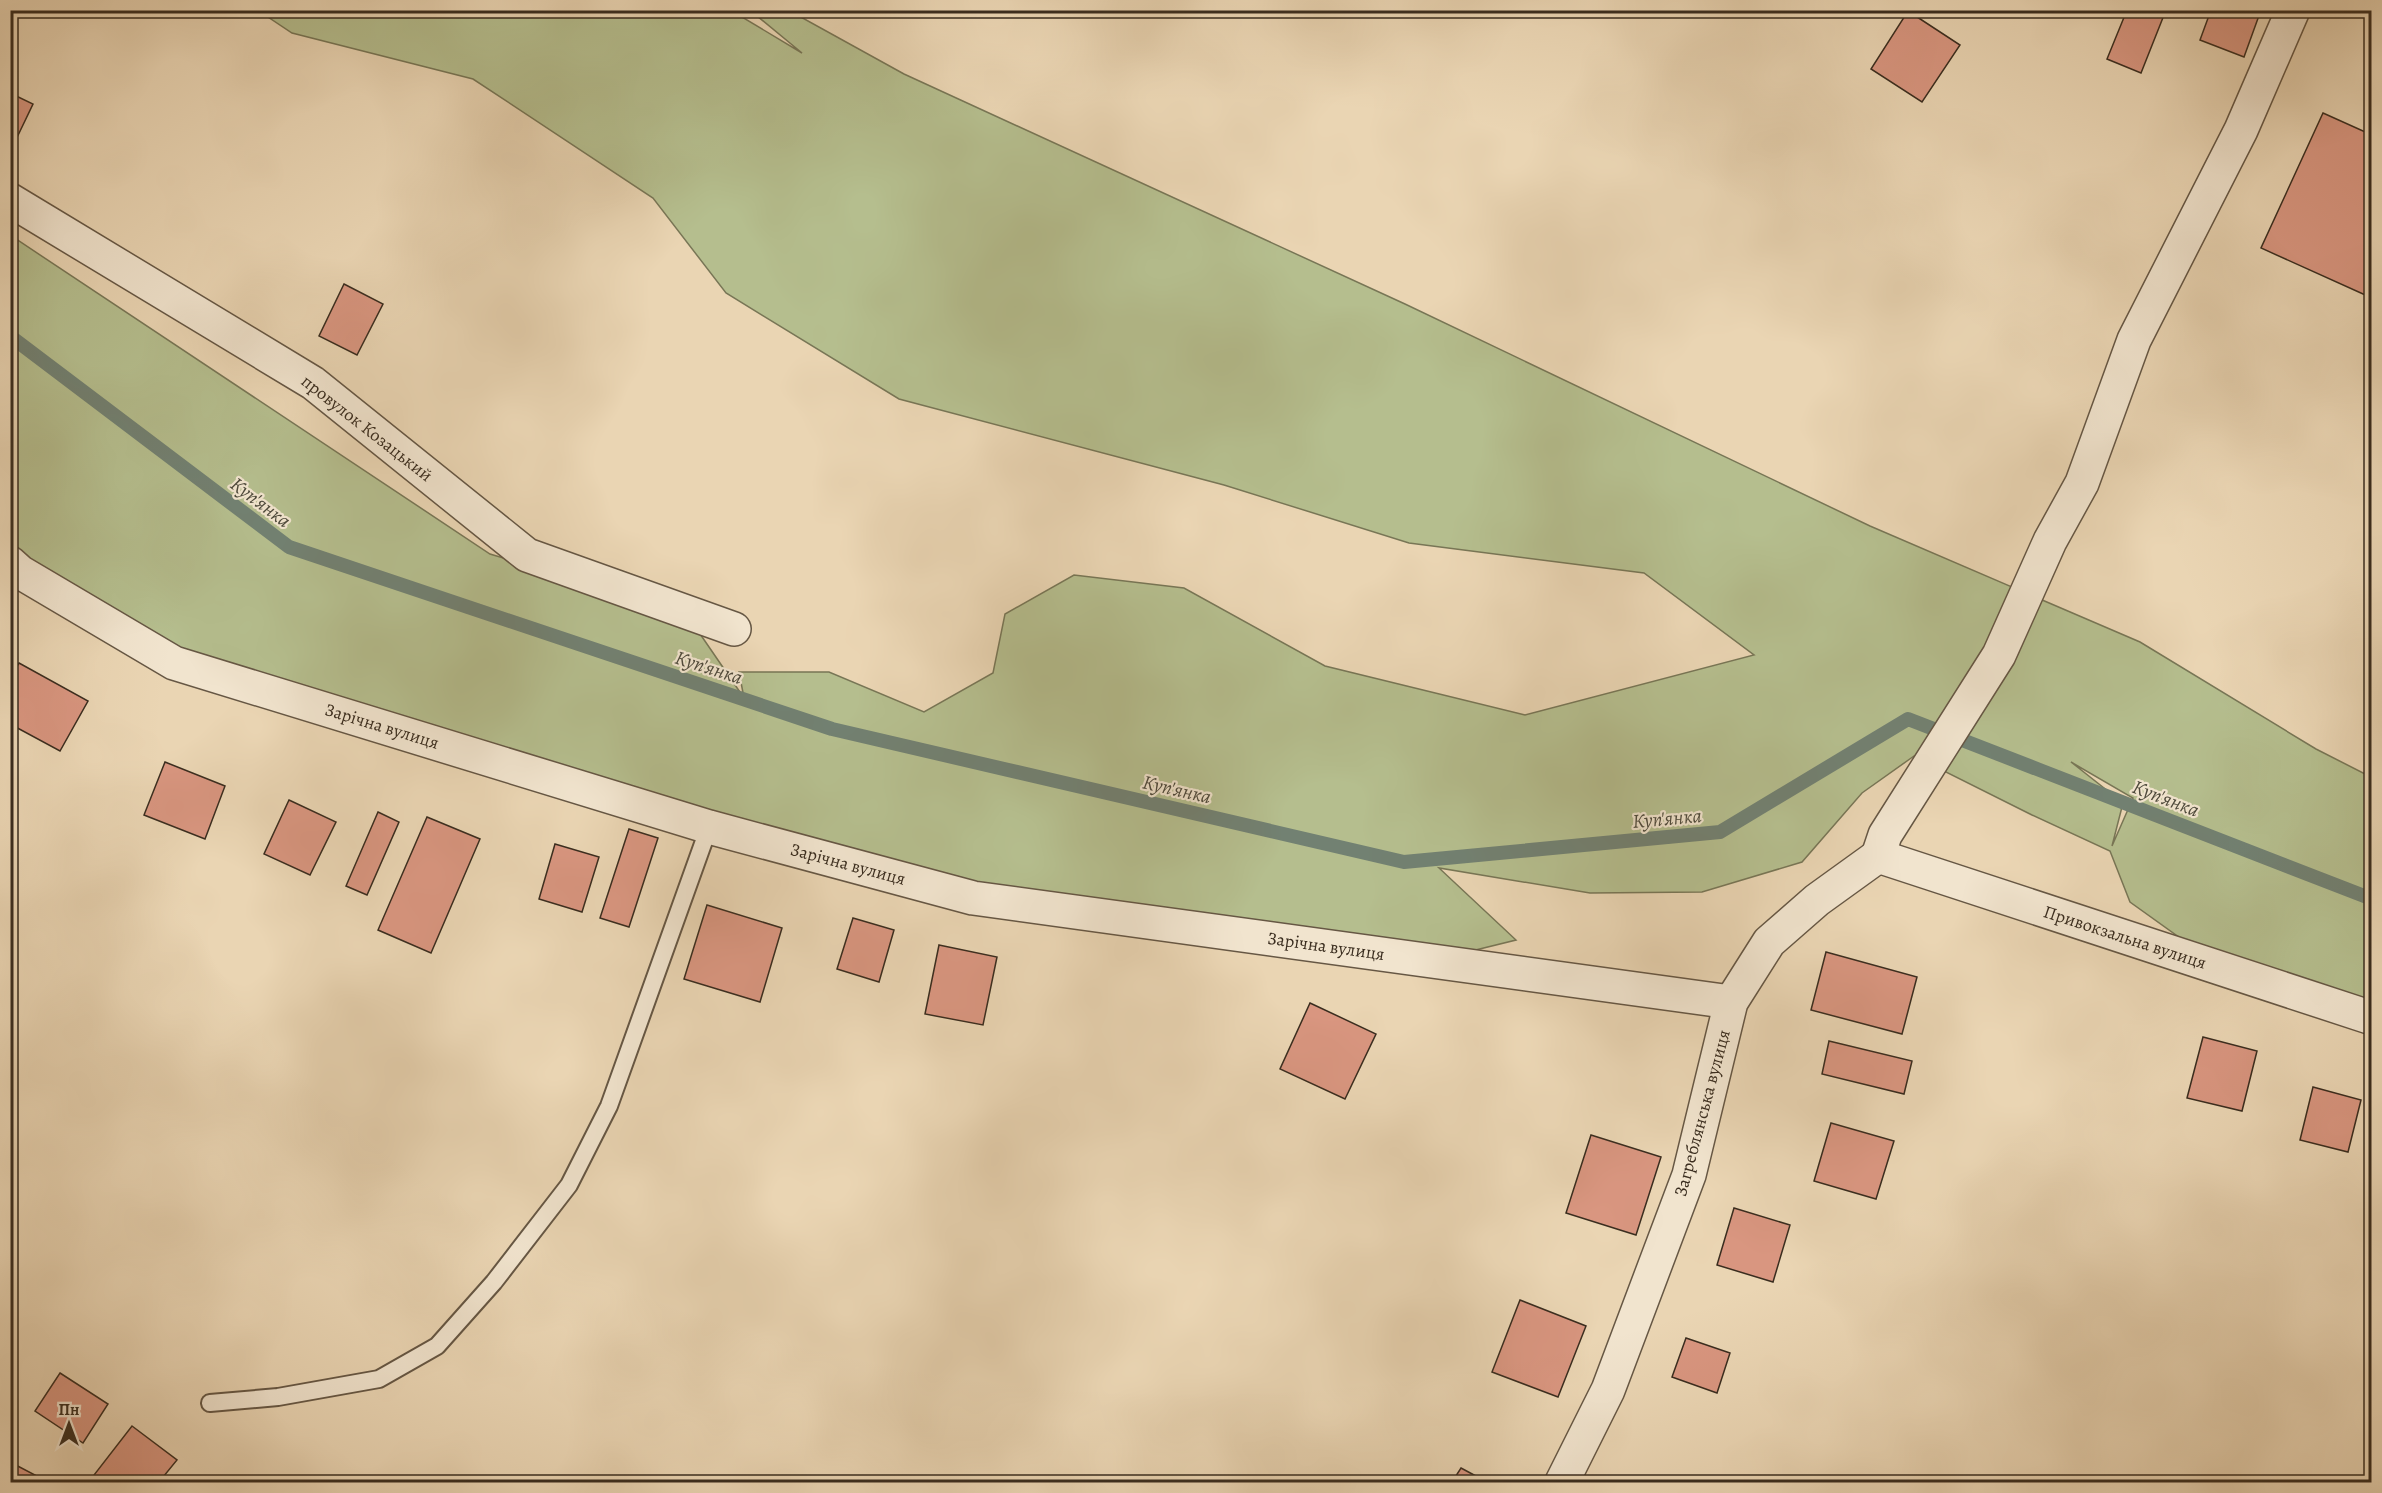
<svg xmlns="http://www.w3.org/2000/svg" width="2382" height="1493" font-family="Alegreya,serif">
<style>
.green{fill:#b5be8e;stroke:#787656;stroke-width:1.5;fill-rule:evenodd}
.lines{fill:none;stroke-linecap:round;stroke-linejoin:round}
.stream{stroke:#728172;stroke-width:14}
.building{fill:#d99680;stroke:#3a2d1f;stroke-width:1.5}
.lane-casing{stroke:#665744;stroke-width:20}
.street-casing{stroke:#665744;stroke-width:36}
.lane{stroke:#f1e4ce;stroke-width:16}
.street{stroke:#f1e4ce;stroke-width:33}
.labels{text-anchor:middle;stroke-width:4.5;stroke-linejoin:round;paint-order:stroke}
.street-label{font-size:18px;fill:#3a2d1f;stroke:#f1e4ce}
.water-label{font-size:20px;font-style:italic;fill:#4d493b;stroke:#f1e4ce}
</style>
<rect width="100%" height="100%" fill="#ead5b3"/>
<filter id="stains"><feTurbulence type="fractalNoise" baseFrequency=".00333" numOctaves="4"/><feColorMatrix values="0 0 0 0 .2 0 0 0 0 .09 0 0 0 0 .02 0 0 0 .5 -.17"/></filter>
<radialGradient id="worn" r=".72"><stop offset=".6" stop-color="#630" stop-opacity="0"/><stop offset="1" stop-color="#630" stop-opacity=".3"/></radialGradient>
<path class="green" d="M 259,11 L 732,11 L 802,53 L 751,11 L 790,11 L 904,74 L 1405,304 L 1870,526 L 2140,642 L 2316,749 L 2371,777 L 2371,1020 L 2225,970 L 2130,902 L 2110,851 L 2032,815 L 1914,756 L 1862,793 L 1802,862 L 1702,892 L 1590,893 L 1439,868 L 1516,940 L 1431,961 L 838,861 L 107,636 L 11,561 L 10,235 L 490,554 L 685,612 L 744,698 L 739,672 L 829,672 L 924,712 L 993,673 L 1005,614 L 1074,575 L 1184,588 L 1325,666 L 1525,715 L 1754,655 L 1644,573 L 1409,543 L 1224,485 L 899,399 L 726,293 L 653,198 L 473,79 L 292,33 ZM 2071,762 L 2133,798 L 2112,846 L 2123,803 Z"/>
<g class="lines">
<polyline class="stream" points="10,336 289,547 832,729 1404,862 1720,832 1908,719 2372,899"/>
</g>
<g class="building">
<polygon points="2053,10 2067,10 2064,16"/>
<polygon points="2127,10 2166,10 2141,73 2107,59"/>
<polygon points="2211,10 2261,10 2244,57 2200,40"/>
<polygon points="1908,11 1960,45 1922,102 1871,69"/>
<polygon points="10,93 33,104 10,152"/>
<polygon points="2323,113 2372,135 2372,298 2261,248"/>
<polygon points="344,284 383,304 357,355 319,336"/>
<polygon points="19,663 88,701 60,751 10,724 10,678"/>
<polygon points="165,762 225,786 205,839 144,815"/>
<polygon points="289,800 336,822 310,875 264,854"/>
<polygon points="378,812 399,822 367,895 346,886"/>
<polygon points="427,817 480,839 431,953 378,930"/>
<polygon points="629,829 658,838 629,927 600,918"/>
<polygon points="555,844 599,857 582,912 539,899"/>
<polygon points="707,905 782,928 760,1002 684,979"/>
<polygon points="853,918 894,930 879,982 837,969"/>
<polygon points="939,945 997,957 983,1025 925,1014"/>
<polygon points="1826,952 1917,977 1902,1034 1811,1010"/>
<polygon points="1310,1003 1376,1034 1345,1099 1280,1069"/>
<polygon points="2203,1037 2257,1051 2242,1111 2187,1098"/>
<polygon points="1829,1041 1912,1061 1904,1094 1822,1074"/>
<polygon points="2313,1087 2361,1100 2348,1152 2300,1140"/>
<polygon points="1831,1123 1894,1141 1876,1199 1814,1181"/>
<polygon points="1591,1135 1661,1157 1636,1235 1566,1213"/>
<polygon points="1734,1208 1790,1225 1773,1282 1717,1265"/>
<polygon points="1520,1300 1586,1326 1558,1397 1492,1372"/>
<polygon points="1686,1338 1730,1353 1717,1393 1672,1377"/>
<polygon points="60,1373 108,1404 83,1443 35,1411"/>
<polygon points="132,1426 177,1460 159,1482 103,1482 94,1475"/>
<polygon points="10,1462 35,1475 31,1482 10,1482"/>
<polygon points="1461,1468 1487,1482 1452,1482"/>
</g>
<g class="lines">
<defs>
<polyline id="lane" points="210,1403 278,1397 379,1379 437,1346 494,1282 569,1185 609,1106 709,827"/>
<g id="street">
<polyline points="10,200 313,383 527,555 734,629"/>
<polyline points="10,563 20,572 174,663 709,827 973,898 1731,1002"/>
<polyline points="1878,856 1885,835 1999,655 2050,541 2082,483 2134,340 2241,130 2293,10"/>
<polyline points="1878,856 2372,1018"/>
<polyline points="1562,1482 1608,1390 1689,1175 1731,1002 1769,942 1817,900 1878,856"/>
</g>
</defs>
<use href="#lane" class="lane-casing"/>
<use href="#street" class="street-casing"/>
<use href="#lane" class="lane"/>
<use href="#street" class="street"/>
</g>
<g class="labels">
<g class="street-label">
<text transform="translate(367 428) rotate(38)" y="6">провулок Козацький</text>
<text transform="translate(382 726) rotate(17)" y="6">Зарічна вулиця</text>
<text transform="translate(848 864) rotate(15)" y="6">Зарічна вулиця</text>
<text transform="translate(2125 937) rotate(18)" y="6">Привокзальна вулиця</text>
<text transform="translate(1326 946) rotate(8)" y="6">Зарічна вулиця</text>
<text transform="translate(1702 1113) rotate(-75)" y="6">Загреблянська вулиця</text>
</g>
<g class="water-label">
<text transform="translate(261 502) rotate(37)" y="7">Куп'янка</text>
<text transform="translate(709 667) rotate(18)" y="7">Куп'янка</text>
<text transform="translate(1177 789) rotate(13)" y="7">Куп'янка</text>
<text transform="translate(2166 798) rotate(21)" y="7">Куп'янка</text>
<text transform="translate(1667 818) rotate(-5)" y="7">Куп'янка</text>
</g>
</g>
<rect width="2382" height="1493" fill="none" stroke="#ead5b3" stroke-width="36"/>
<rect x="12" y="12" width="2358" height="1469" fill="none" stroke="#3a2d1f" stroke-width="3"/>
<rect x="18" y="18" width="2346" height="1457" fill="none" stroke="#3a2d1f" stroke-width="1.5"/>
<g transform="translate(69 1424)" stroke="#f1e4ce" stroke-width="4.5" paint-order="stroke">
<path d="M0-4.5L10 22L0 15L-10 22Z" fill="#3a2d1f"/>
<text y="-9" font-size="16" font-weight="bold" text-anchor="middle" fill="#3a2d1f">Пн</text>
</g>
<rect width="100%" height="100%" filter="url(#stains)"/>
<rect width="100%" height="100%" fill="url(#worn)"/>
</svg>
